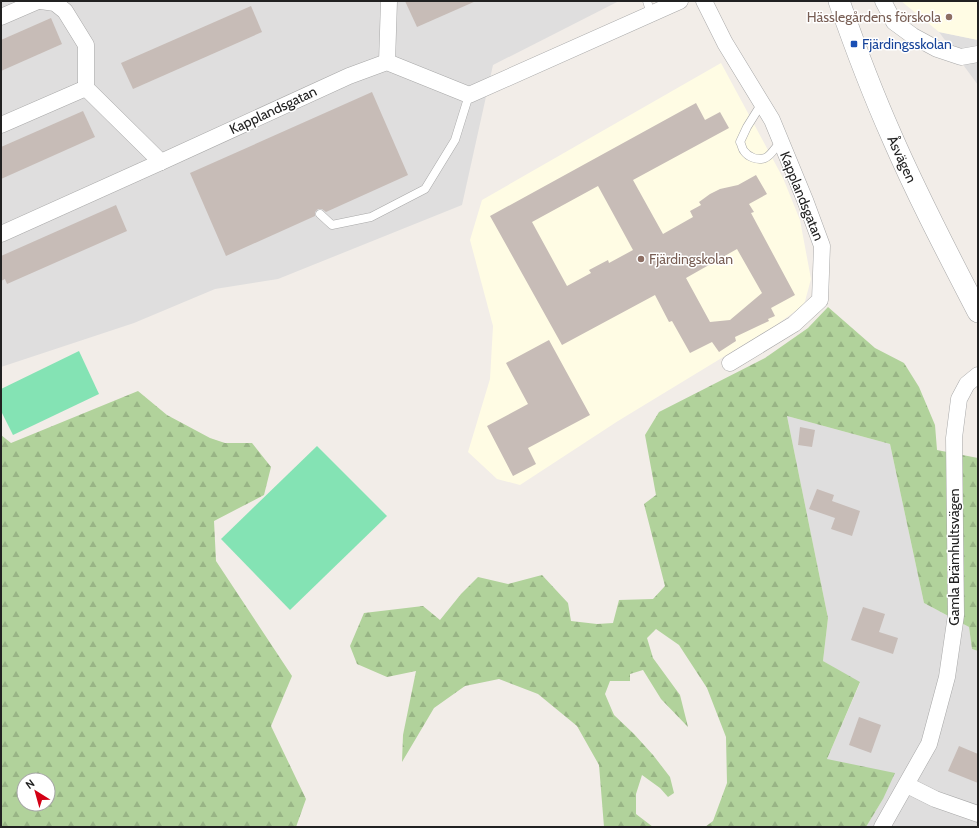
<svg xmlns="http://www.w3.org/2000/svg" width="979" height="828" font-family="Cabin,sans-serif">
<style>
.residential{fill:#dfdede}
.education{fill:#fffce4}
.forest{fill:url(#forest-firs);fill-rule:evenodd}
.pitch{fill:#84e3b4}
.building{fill:#c7bcb7;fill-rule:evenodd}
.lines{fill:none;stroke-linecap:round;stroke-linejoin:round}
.service-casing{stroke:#a8a8a8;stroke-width:9}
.minor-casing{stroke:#a8a8a8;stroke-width:17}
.tertiary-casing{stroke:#a8a8a8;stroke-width:22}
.service{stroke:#fff;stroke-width:8}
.minor{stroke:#fff;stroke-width:16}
.tertiary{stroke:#fff;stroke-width:21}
.education-dot{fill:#8d6e63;stroke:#fff;stroke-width:1.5}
.transit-dot{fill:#1a4fb4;stroke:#fff;stroke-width:1.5}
.labels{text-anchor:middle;stroke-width:3;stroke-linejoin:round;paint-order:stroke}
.education-label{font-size:14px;fill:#785e54;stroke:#fff;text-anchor:end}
.transit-label{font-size:14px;fill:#164399;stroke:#fff;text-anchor:start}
.street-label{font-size:14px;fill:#212121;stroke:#fff}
</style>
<defs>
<pattern id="forest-firs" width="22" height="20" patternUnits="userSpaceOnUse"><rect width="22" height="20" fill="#b1d29b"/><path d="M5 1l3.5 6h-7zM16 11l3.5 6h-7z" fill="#98b485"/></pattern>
</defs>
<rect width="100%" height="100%" fill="#f2ede8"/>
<g class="residential">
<polygon points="1,1 619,1 493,65 462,205 278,279 215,289 134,323 1,367"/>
<polygon points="939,32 978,40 978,86 978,85"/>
<polygon points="787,416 890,444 924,603 969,627 972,649 978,651 978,827 866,827 883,799 827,759 860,683 823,661 828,618"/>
</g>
<g class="education">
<polygon points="901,1 978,1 978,40 939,32"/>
<polygon points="721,63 783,178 800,220 811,279 804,305 776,325 618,421 520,485 497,479 468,452 490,379 493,326 470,240 482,200"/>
</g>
<g class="forest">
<polygon points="828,307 875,348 904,363 919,387 935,425 937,450 978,458 978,651 972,649 969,627 924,603 890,444 787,416 828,618 823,661 860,682 827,759 895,773 883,799 866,827 705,827 713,821 727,783 726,737 707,688 679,645 656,629 647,638 653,658 680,695 688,727 661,699 643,670 630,674 630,681 610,681 605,694 614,715 634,734 653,755 670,777 674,793 668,797 660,788 642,775 636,794 636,814 653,827 604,827 599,765 577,726 538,694 499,679 465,686 434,708 402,762 403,735 416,671 387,677 357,664 350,646 364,613 423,606 440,620 461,594 478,577 508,584 542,575 568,603 571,621 597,624 613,623 619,600 653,599 665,586 644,504 656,495 645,435 659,412 765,358 808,328"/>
<path d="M 138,391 L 167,415 L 210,438 L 225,443 L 252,443 L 271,467 L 264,495 L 214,521 L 216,561 L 292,676 L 271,726 L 306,799 L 296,827 L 1,827 L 1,435 L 11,443 ZM 24,780 L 48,780 L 48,804 L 24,804 Z"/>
</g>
<g class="pitch">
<polygon points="79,351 99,394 13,435 1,411 1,389"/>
<polygon points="317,446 387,516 290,610 221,539"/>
</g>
<g class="building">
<polygon points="405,1 476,1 417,27"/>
<polygon points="251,6 262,32 133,89 121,63"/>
<polygon points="51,18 62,44 1,71 1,40"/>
<polygon points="372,92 408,175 326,212 322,209 318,209 315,212 315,216 226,256 190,173"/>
<path d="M 696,103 L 705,120 L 720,112 L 729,128 L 633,180 L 663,234 L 693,217 L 690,211 L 701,205 L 699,202 L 710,194 L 720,189 L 738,185 L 756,175 L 767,194 L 749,204 L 754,212 L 751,213 L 795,295 L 771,308 L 775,316 L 768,319 L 769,321 L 735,337 L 736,341 L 719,352 L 712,342 L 690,353 L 672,321 L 669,322 L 655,295 L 562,345 L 490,216 ZM 598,186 L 633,250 L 609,263 L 608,260 L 589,270 L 591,273 L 567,286 L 532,222 ZM 737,249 L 762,293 L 730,320 L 710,322 L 686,278 Z"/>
<polygon points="83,111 95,137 1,179 1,147"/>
<polygon points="116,205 127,231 7,284 5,279 1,281 1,256"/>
<polygon points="549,340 590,415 528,448 536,464 513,476 487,426 528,404 506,363"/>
<polygon points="800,427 815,430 812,447 798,445"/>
<polygon points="817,489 834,495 832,501 860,511 852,536 831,529 835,518 809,509"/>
<polygon points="863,607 885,614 879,632 898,638 893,654 851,640"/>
<polygon points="859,717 881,725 871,753 849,745"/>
<polygon points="959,746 978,754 978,783 948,771"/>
</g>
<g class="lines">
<defs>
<g id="service">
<polyline points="647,1 651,14"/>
<path d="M 762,103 L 747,127 L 740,142 C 742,145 742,149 744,151 C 748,157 758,161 765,158 C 771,156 775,147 781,142"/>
<polyline points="320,214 332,225 371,217 425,189 455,140 469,95"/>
</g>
<g id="minor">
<polyline points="41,1 55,3 65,11 86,45 86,88 161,162 349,76 387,62 469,95 680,1"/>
<polyline points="704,1 725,43 772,120 805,200 822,246 820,300 794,324 730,363"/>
<polyline points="883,1 894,22 913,36 937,49 961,57 978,54"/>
<polyline points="1,17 38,1"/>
<polyline points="387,62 389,1"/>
<polyline points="1,125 86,88"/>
<polyline points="1,234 161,162"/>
<polyline points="907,785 935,799 978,814"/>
<polyline points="882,827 929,744 947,677 956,615 954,438 959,399 967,384 978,375"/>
</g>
<path id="tertiary" d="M 839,1 C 855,47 872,92 892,137 C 918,197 948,254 978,312"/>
</defs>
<use href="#service" class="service-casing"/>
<use href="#minor" class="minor-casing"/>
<use href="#tertiary" class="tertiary-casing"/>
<use href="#service" class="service"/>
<use href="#minor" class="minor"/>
<use href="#tertiary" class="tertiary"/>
</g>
<g class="education-dot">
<circle cx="949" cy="17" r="4"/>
<circle cx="641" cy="259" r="4"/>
</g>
<rect class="transit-dot" x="850" y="40" width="8" height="8" rx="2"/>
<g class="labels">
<g class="education-label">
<text x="941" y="22">Hässlegårdens förskola</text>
<text x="649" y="264" text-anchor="start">Fjärdingskolan</text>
</g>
<g class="transit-label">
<text x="862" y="49">Fjärdingsskolan</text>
</g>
<g class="street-label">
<text transform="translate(273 110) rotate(-25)" y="5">Kapplandsgatan</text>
<text transform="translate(902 159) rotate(65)" y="5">Åsvägen</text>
<text transform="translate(802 196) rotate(68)" y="5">Kapplandsgatan</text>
<text transform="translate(954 557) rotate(-90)" y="5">Gamla Brämhultsvägen</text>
</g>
</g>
<rect width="979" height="828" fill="none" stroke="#212121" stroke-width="4"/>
<g transform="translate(36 792) rotate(323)"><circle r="19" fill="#ffffff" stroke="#a6a6a6"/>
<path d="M0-3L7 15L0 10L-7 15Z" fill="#d30015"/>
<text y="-6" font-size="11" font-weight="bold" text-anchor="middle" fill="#212121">N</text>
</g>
</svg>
